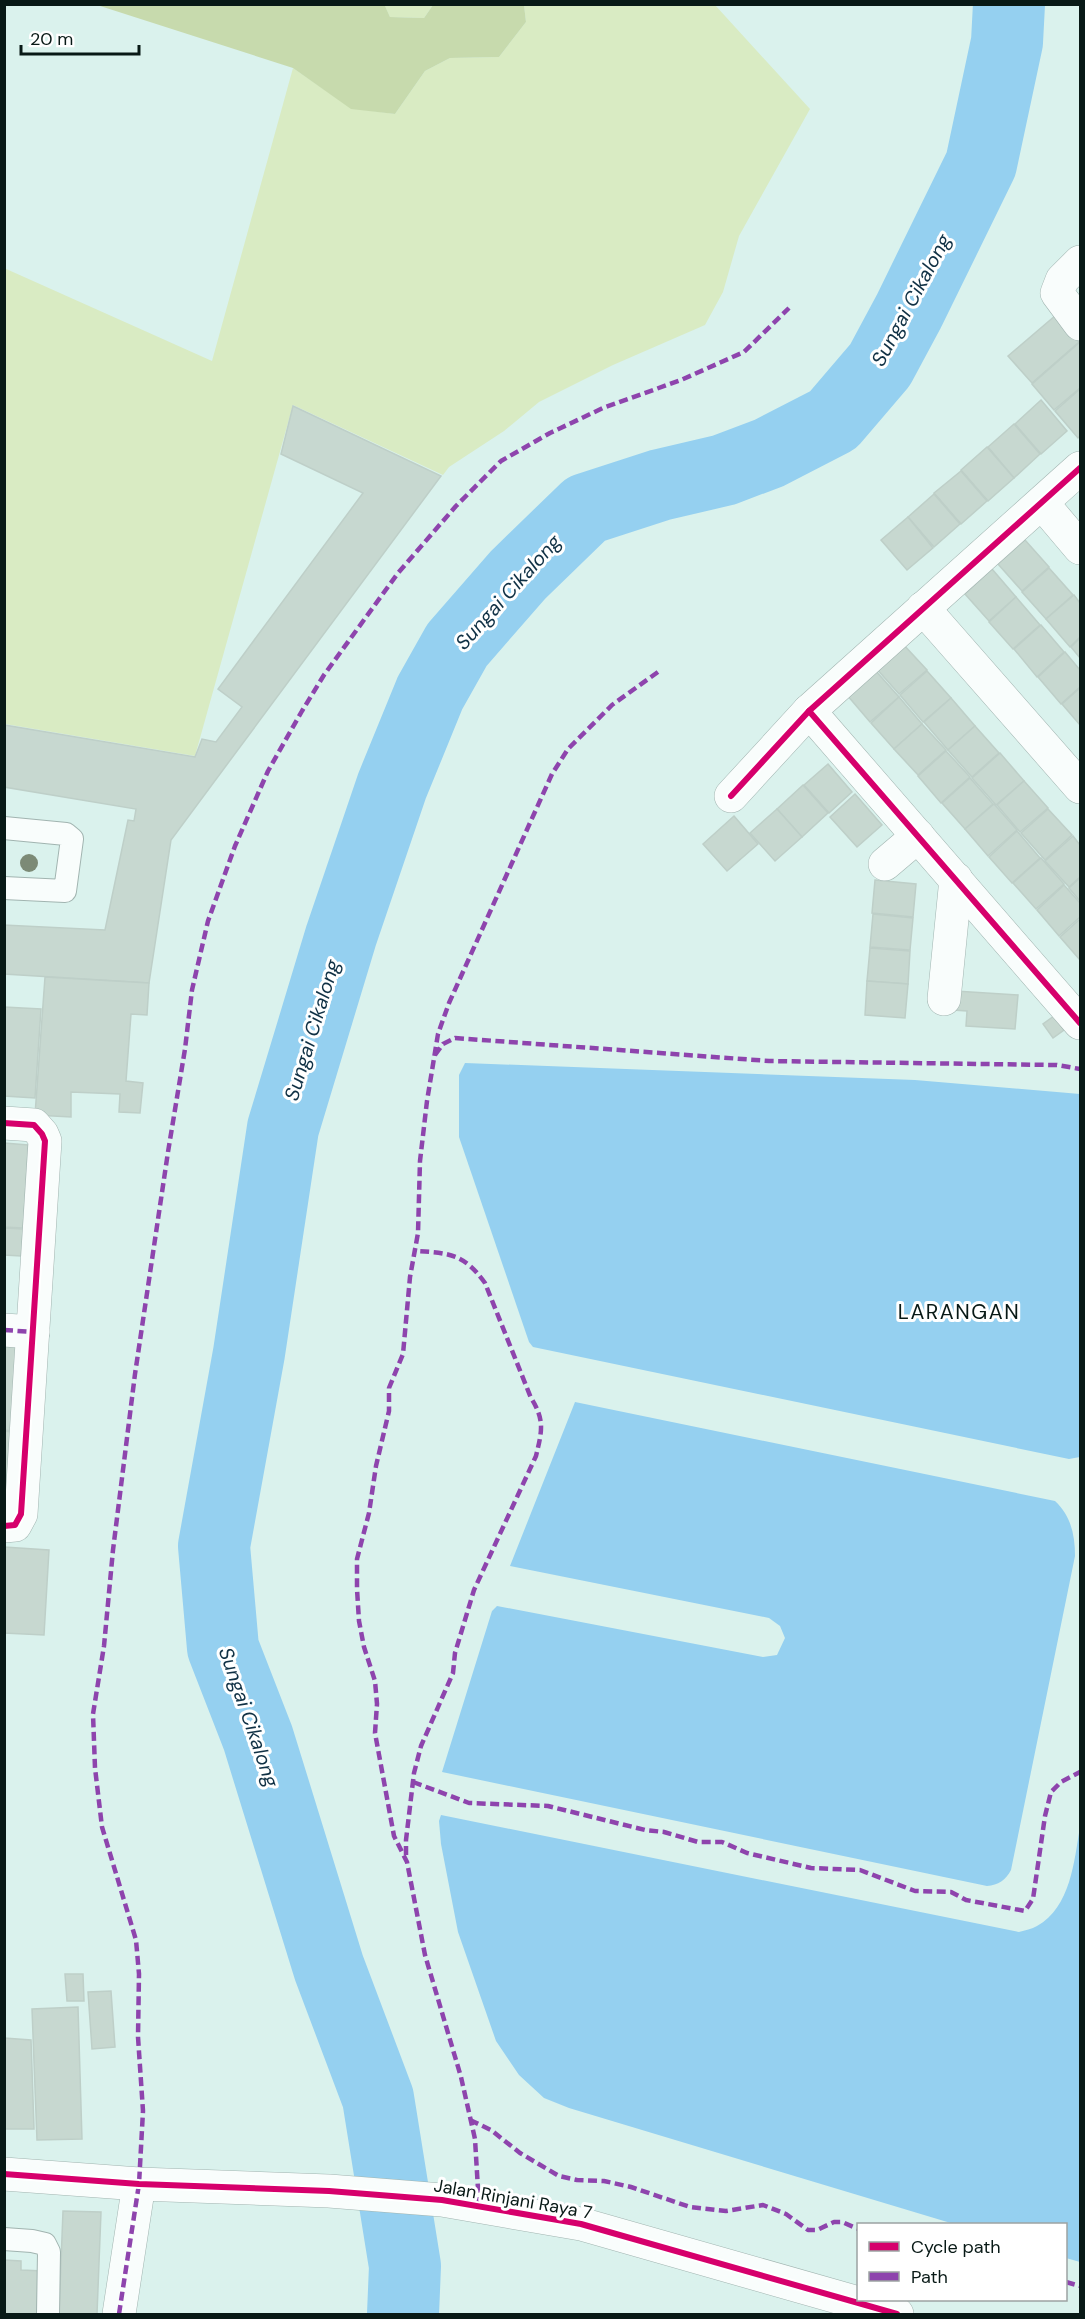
<svg xmlns="http://www.w3.org/2000/svg" width="1085" height="2319" font-family="'DM Sans',sans-serif">
<style>
.green{fill:#d9ebc3}
.forest{fill:#c7daad}
.water{fill:#95d0f0}
.lines{fill:none;stroke-linecap:round;stroke-linejoin:round}
.river{stroke:#95d0f0;stroke-width:72}
.building{fill:#c7d8d0;stroke:#becfc8;stroke-width:1.5}
.service-casing{stroke:#a1b4b0;stroke-width:24}
.minor-casing{stroke:#a1b4b0;stroke-width:34}
.service{stroke:#f9fdfc;stroke-width:22}
.minor{stroke:#f9fdfc;stroke-width:33}
.quiet{stroke:#8e44ad;stroke-width:4.5;stroke-dasharray:9 4.5;stroke-linecap:butt}
.cycleway-casing{stroke:#fff;stroke-width:10}
.cycleway{stroke:#d6006c;stroke-width:6}
.tree{fill:#7c8a76}
.labels{text-anchor:middle;stroke-width:6;stroke-linejoin:round;paint-order:stroke}
.street-label{font-size:18px;fill:#081916;stroke:#fff}
.water-label{font-size:20px;font-style:italic;fill:#103145;stroke:#fff}
.quarter-label{font-size:21px;letter-spacing:1.5px;fill:#081916;stroke:#fff}
</style>
<rect width="100%" height="100%" fill="#daf2ed"/>
<g class="green">
<polygon points="384,5 433,5 424,18 390,17"/>
<polygon points="524,5 715,5 810,109 739,236 723,292 705,325 613,365 539,402 504,431 449,467 443,475 293,405 195,756 5,724 4,268 212,361 293,68 351,108 395,114 425,71 450,58 499,57 526,22"/>
</g>
<polygon class="forest" points="384,4 390,17 424,18 433,5 524,5 526,22 499,57 450,58 425,71 395,114 351,109 293,68 97,5"/>
<g class="water">
<polygon points="465,1063 915,1080 1080,1094 1080,1457 1069,1459 533,1347 529,1342 459,1137 459,1075"/>
<path d="M 575,1402 L 1055,1501 C 1071,1516 1075,1535 1075,1556 L 1011,1870 C 1006,1880 998,1885 987,1886 L 442,1772 L 492,1611 L 497,1606 L 763,1657 L 777,1655 L 785,1638 L 780,1626 L 769,1618 L 510,1566 Z"/>
<path d="M 441,1815 L 1019,1932 C 1025,1930 1032,1929 1037,1926 C 1071,1907 1074,1861 1080,1827 L 1080,2262 L 1066,2258 L 1066,2224 L 954,2224 L 569,2108 L 544,2098 L 519,2075 L 496,2041 L 458,1932 L 441,1844 L 439,1821 Z"/>
</g>
<g class="lines">
<polyline class="river" points="403,2314 405,2266 378,2098 329,1968 258,1738 223,1648 214,1546 249,1353 283,1128 341,936 392,786 430,693 457,645 518,575 586,509 660,485 724,470 769,453 833,420 880,365 909,311 981,164 1007,42 1009,4"/>
</g>
<g class="building">
<polygon points="1056,315 1079,342 1032,383 1008,356"/>
<polygon points="1080,342 1080,388 1054,410 1032,384"/>
<polygon points="1080,389 1080,436 1078,438 1055,411"/>
<polygon points="1041,400 1067,431 1041,454 1015,424"/>
<polygon points="293,406 441,476 171,840 149,983 4,974 4,925 105,930 128,820 134,821 136,809 4,787 4,725 195,757 202,739 216,742 242,707 218,689 363,493 281,454"/>
<polygon points="1014,424 1040,454 1014,478 988,447"/>
<polygon points="987,447 1014,478 988,501 961,470"/>
<polygon points="961,471 987,501 961,524 934,493"/>
<polygon points="934,494 960,524 934,547 908,517"/>
<polygon points="908,517 933,548 907,570 881,540"/>
<polygon points="1025,540 1049,567 1022,591 998,564"/>
<polygon points="1049,568 1073,595 1046,619 1022,592"/>
<polygon points="992,569 1016,597 989,621 965,594"/>
<polygon points="1074,595 1080,603 1080,637 1070,647 1046,619"/>
<polygon points="1016,597 1040,625 1013,649 989,622"/>
<polygon points="1041,625 1064,652 1037,677 1014,649"/>
<polygon points="1080,638 1080,658 1071,647"/>
<polygon points="902,643 927,670 899,694 875,667"/>
<polygon points="1065,652 1080,670 1080,687 1061,704 1038,677"/>
<polygon points="875,670 899,697 870,722 847,695"/>
<polygon points="927,671 951,698 923,722 900,695"/>
<polygon points="1080,688 1080,725 1062,704"/>
<polygon points="899,697 922,724 894,749 871,723"/>
<polygon points="951,698 975,726 948,750 924,722"/>
<polygon points="922,724 946,750 918,775 894,749"/>
<polygon points="975,726 999,753 972,777 948,750"/>
<polygon points="946,751 970,777 941,803 918,776"/>
<polygon points="1000,753 1024,781 996,805 972,778"/>
<polygon points="828,764 852,792 829,813 804,785"/>
<polygon points="970,778 993,804 965,829 942,803"/>
<polygon points="1024,781 1048,808 1020,832 997,805"/>
<polygon points="803,785 828,813 802,837 777,809"/>
<polygon points="855,794 882,825 857,847 830,817"/>
<polygon points="994,804 1017,830 988,856 965,829"/>
<polygon points="777,809 802,837 775,861 750,833"/>
<polygon points="1048,809 1072,835 1045,860 1021,833"/>
<polygon points="734,816 758,844 727,871 703,844"/>
<polygon points="1017,831 1040,858 1012,883 989,857"/>
<polygon points="1073,836 1080,845 1080,877 1069,887 1045,861"/>
<polygon points="1041,858 1064,884 1036,909 1013,883"/>
<polygon points="1080,878 1080,901 1069,888"/>
<polygon points="875,880 916,884 913,917 872,913"/>
<polygon points="1064,885 1080,903 1080,917 1059,936 1037,910"/>
<polygon points="873,914 913,918 910,950 870,947"/>
<polygon points="1080,919 1080,960 1060,937"/>
<polygon points="870,948 910,951 908,984 867,981"/>
<polygon points="45,977 149,983 147,1015 131,1014 126,1081 143,1083 140,1113 119,1112 120,1094 71,1092 71,1117 35,1115"/>
<polygon points="867,981 908,984 905,1018 865,1015"/>
<polygon points="955,991 1018,995 1015,1029 966,1026 967,1011 953,1010"/>
<polygon points="4,1007 41,1009 35,1098 4,1096"/>
<polygon points="1054,1016 1064,1030 1053,1038 1043,1024"/>
<polygon points="4,1143 28,1145 23,1228 4,1227"/>
<polygon points="4,1228 23,1229 21,1256 4,1255"/>
<polygon points="4,1346 18,1347 13,1431 4,1430"/>
<polygon points="4,1431 12,1432 8,1495 4,1494"/>
<polygon points="4,1547 49,1550 44,1635 4,1633"/>
<polygon points="65,1974 83,1974 84,2001 67,2001"/>
<polygon points="111,1991 115,2047 92,2049 88,1992"/>
<polygon points="78,2007 82,2139 37,2140 32,2009"/>
<polygon points="4,2038 31,2040 34,2129 4,2129"/>
<polygon points="63,2211 101,2212 97,2314 59,2314"/>
<polygon points="4,2260 21,2261 21,2270 43,2271 41,2314 4,2314"/>
</g>
<g class="lines">
<defs>
<g id="service">
<polyline points="4,828 66,834 72,839 65,891 4,888"/>
<polyline points="4,2239 32,2241 45,2244 49,2252 48,2314"/>
</g>
<g id="minor">
<polyline points="1080,262 1062,280 1057,293 1080,324"/>
<polyline points="1042,503 1080,548"/>
<polyline points="923,608 1080,787"/>
<polyline points="809,711 1080,1023"/>
<polyline points="731,796 809,711 1080,468"/>
<polyline points="885,864 918,836"/>
<polyline points="944,999 956,879"/>
<polyline points="4,1123 34,1125 42,1134 45,1141 21,1514 15,1525 4,1526"/>
<polyline points="4,1330 33,1332"/>
<polyline points="4,2174 139,2184 329,2191 442,2200 581,2224 897,2314"/>
<polyline points="119,2314 139,2184"/>
</g>
</defs>
<use href="#service" class="service-casing"/>
<use href="#minor" class="minor-casing"/>
<use href="#service" class="service"/>
<use href="#minor" class="minor"/>
<g class="quiet">
<polyline points="435,1055 443,1044 455,1038 769,1061 1057,1065 1080,1069"/>
<polyline points="4,1330 33,1332"/>
<polyline points="413,1782 469,1803 548,1806 645,1830 664,1832 698,1842 722,1842 747,1853 811,1868 860,1870 915,1891 951,1892 966,1900 1025,1911 1033,1899 1045,1816 1051,1792 1061,1782 1080,1772"/>
<path d="M 406,1855 L 406,1840 L 414,1773 L 421,1746 L 453,1673 L 455,1653 L 474,1590 L 536,1456 C 542,1431 545,1420 531,1398 L 485,1283 C 464,1254 450,1253 416,1251"/>
<polyline points="470,2120 491,2130 520,2153 559,2176 577,2180 604,2181 631,2187 690,2207 726,2211 763,2205 786,2214 808,2230 817,2230 834,2222 842,2222 858,2229"/>
<polyline points="479,2206 475,2139 461,2077 425,1955 407,1862 394,1836 375,1733 377,1704 375,1681 364,1647 359,1621 357,1589 357,1559 369,1513 376,1466 389,1411 389,1388 403,1354 410,1277 418,1233 420,1161 427,1101 438,1034 449,1003 552,774 568,749 612,705 658,672"/>
<polyline points="1066,2282 1080,2286"/>
<polyline points="119,2314 139,2184 143,2111 138,2037 139,1974 136,1940 102,1827 95,1768 93,1714 104,1646 113,1550 135,1374 168,1152 185,1049 192,990 208,921 235,846 268,771 302,711 324,675 398,573 456,506 501,461 550,433 603,408 681,380 744,352 789,308"/>
</g>
<defs>
<g id="cycleway">
<polyline points="809,711 1080,1023"/>
<polyline points="731,796 809,711 1080,468"/>
<polyline points="4,1123 34,1125 42,1134 45,1141 21,1514 15,1525 4,1526"/>
<polyline points="4,2174 139,2184 329,2191 442,2200 581,2224 897,2314"/>
</g>
</defs>
<use href="#cycleway" class="cycleway-casing"/>
<use href="#cycleway" class="cycleway"/>
</g>
<circle class="tree" cx="29" cy="863" r="9"/>
<g class="labels">
<g class="street-label">
<text transform="translate(513 2199) rotate(10)" y="6">Jalan Rinjani Raya 7</text>
</g>
<g class="water-label">
<text transform="translate(911 300) rotate(-62)" y="7">Sungai Cikalong</text>
<text transform="translate(508 592) rotate(-48)" y="7">Sungai Cikalong</text>
<text transform="translate(312 1030) rotate(-73)" y="7">Sungai Cikalong</text>
<text transform="translate(249 1717) rotate(71)" y="7">Sungai Cikalong</text>
</g>
<g class="quarter-label">
<text x="959" y="1319">LARANGAN</text>
</g>
</g>
<rect width="1085" height="2319" fill="none" stroke="#081916" stroke-width="12"/>
<rect x="857" y="2223" width="210" height="78" fill="#ffffff" stroke="#9ca3a2" stroke-width="1.5"/>
<rect x="869" y="2242" width="30" height="9" fill="#d6006c" stroke="#9ca3a2" stroke-width="1.5"/>
<text x="911" y="2253" font-size="18" fill="#081916">Cycle path</text>
<rect x="869" y="2272" width="30" height="9" fill="#8e44ad" stroke="#9ca3a2" stroke-width="1.5"/>
<text x="911" y="2283" font-size="18" fill="#081916">Path</text>
<path d="M21 45v9h118v-9" fill="none" stroke="#081916" stroke-width="3"/>
<text x="30" y="45" font-size="18" fill="#081916" stroke="#ffffff" stroke-width="4.5" paint-order="stroke">20 m</text>
</svg>
